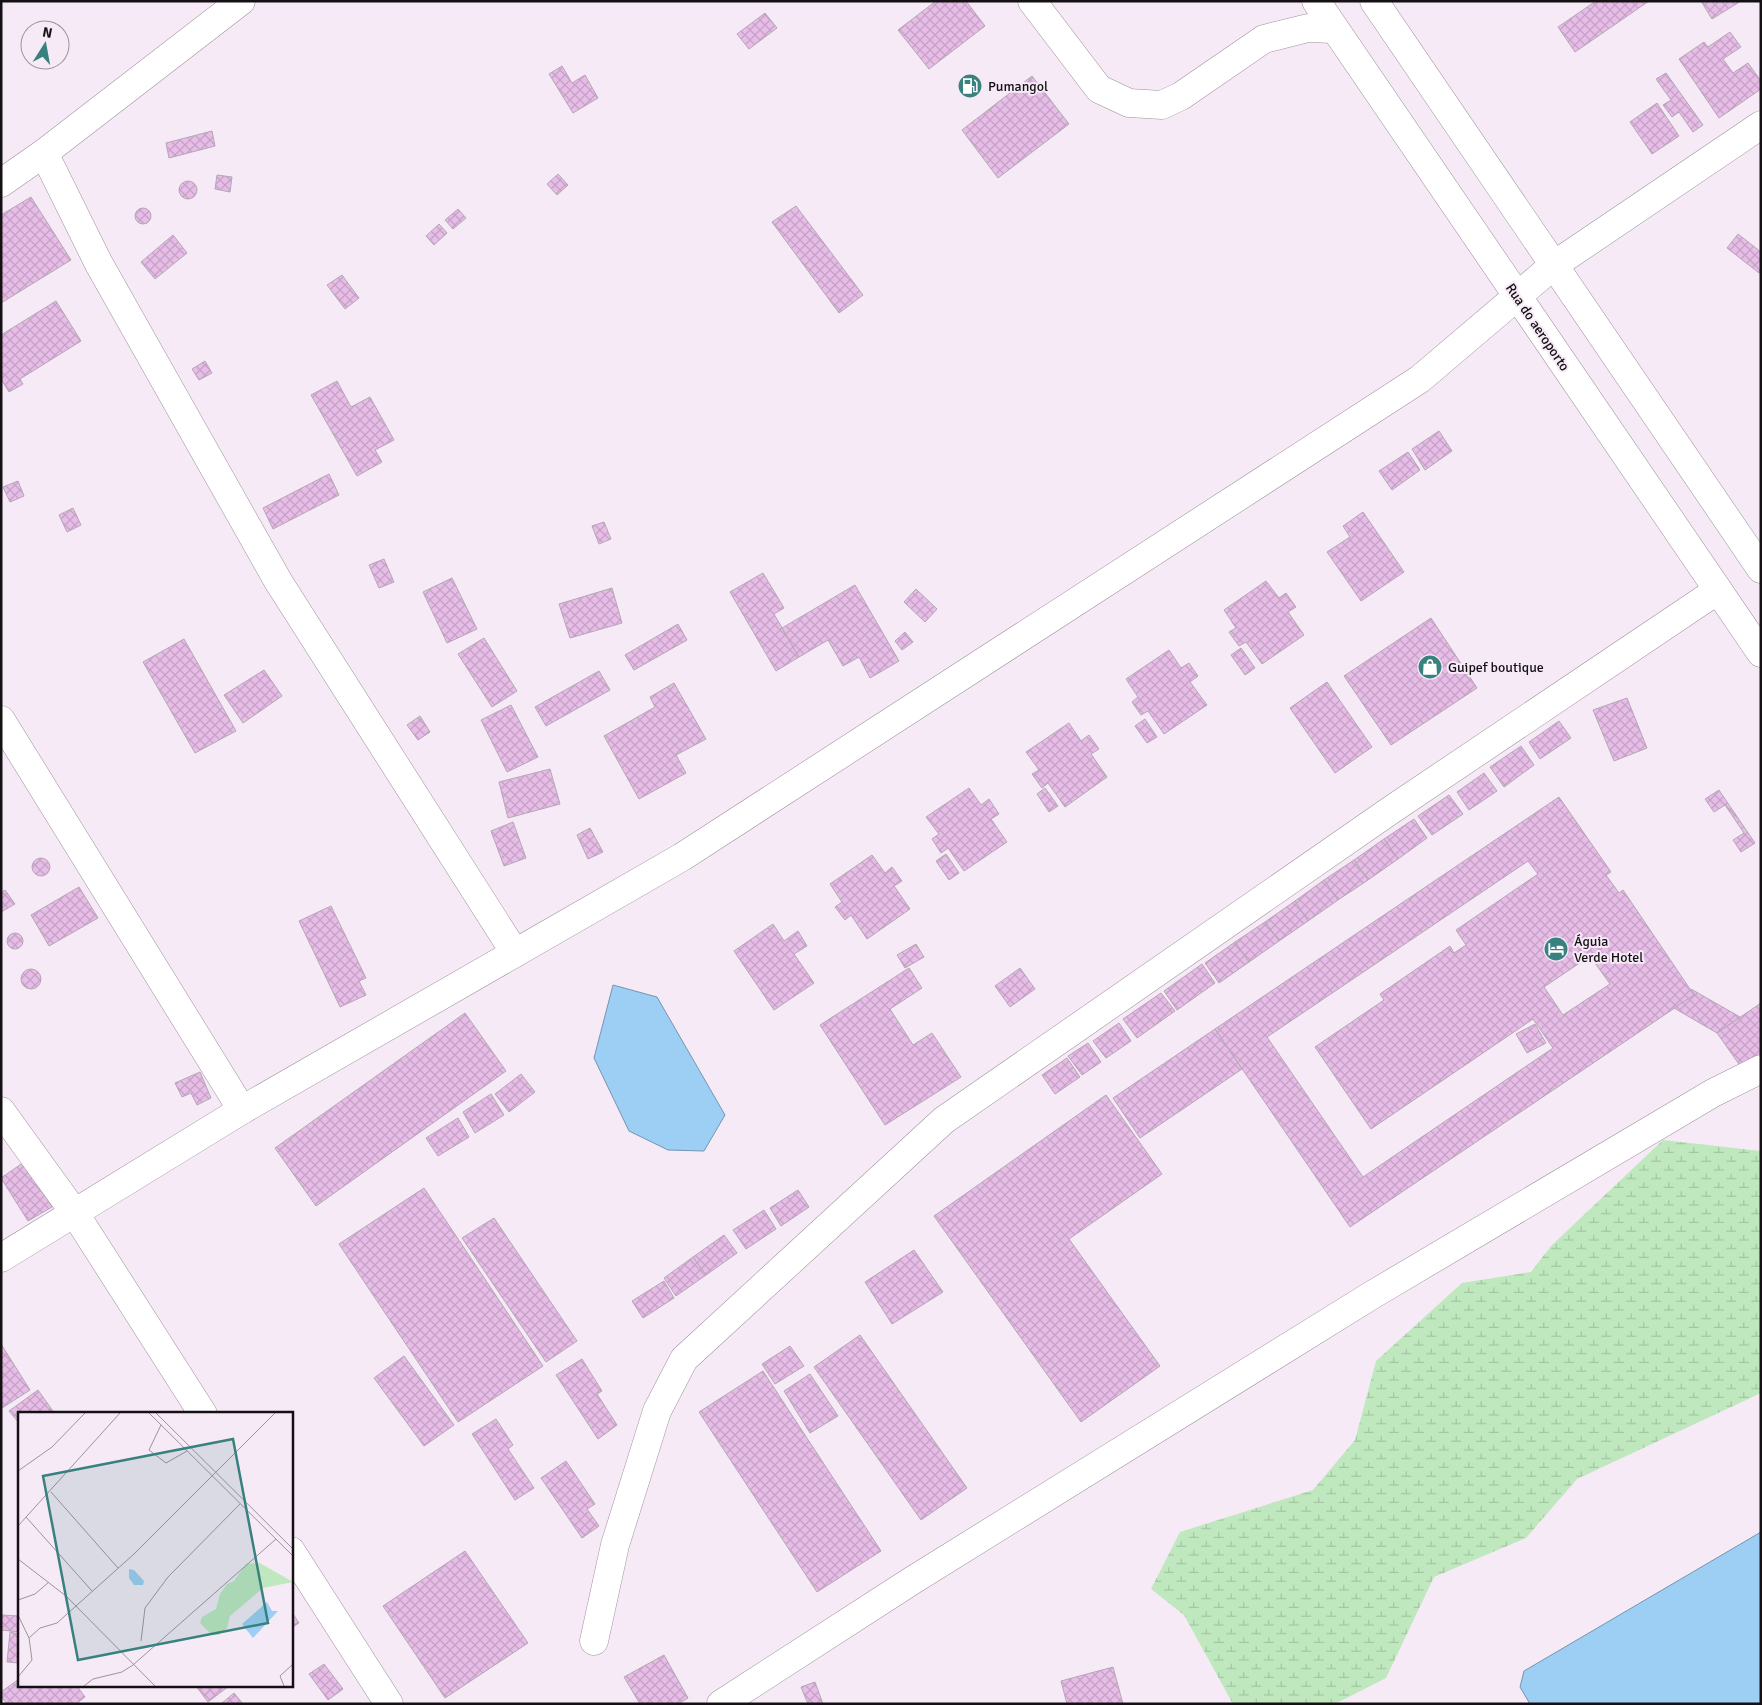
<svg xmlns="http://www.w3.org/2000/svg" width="1762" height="1705" font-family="Signika,sans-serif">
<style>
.wetland{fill:url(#wetland-marsh)}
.water{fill:#9dcef3;stroke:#7495b0}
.building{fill:url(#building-cross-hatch);stroke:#b4a8b4;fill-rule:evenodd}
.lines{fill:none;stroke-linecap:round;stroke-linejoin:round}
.minor-casing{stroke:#9d919d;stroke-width:29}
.major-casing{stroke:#9d919d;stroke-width:29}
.minor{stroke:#fff;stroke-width:28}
.major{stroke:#fff;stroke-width:28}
.labels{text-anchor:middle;stroke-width:4;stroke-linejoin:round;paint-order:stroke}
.poi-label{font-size:14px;fill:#141014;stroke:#f7eaf7;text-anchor:start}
.street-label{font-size:14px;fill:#141014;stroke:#f7eaf7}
.inset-road{fill:none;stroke:#9c939c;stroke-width:1}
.view{fill:#38817f;fill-opacity:0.15;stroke:#38817f;stroke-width:2.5}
.inset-edge{fill:none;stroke:#141014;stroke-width:2.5}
</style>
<defs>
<pattern id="wetland-marsh" width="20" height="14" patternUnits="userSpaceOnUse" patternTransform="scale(1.25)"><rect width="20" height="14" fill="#bfe8be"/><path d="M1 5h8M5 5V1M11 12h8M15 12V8" fill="none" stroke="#a3c6a2"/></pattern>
<pattern id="building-cross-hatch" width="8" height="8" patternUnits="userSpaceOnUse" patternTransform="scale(1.25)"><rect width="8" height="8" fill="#e7bde8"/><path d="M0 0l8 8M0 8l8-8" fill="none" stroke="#c5a1c6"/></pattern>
</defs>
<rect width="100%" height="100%" fill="#f7eaf7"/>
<polygon class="wetland" points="1663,1140 1761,1151 1761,1393 1577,1479 1526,1538 1434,1577 1386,1678 1335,1704 1233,1704 1184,1615 1151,1589 1180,1532 1313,1490 1355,1440 1376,1361 1462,1283 1531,1272 1551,1246"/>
<g class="water">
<polygon points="613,985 657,997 725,1115 704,1151 668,1150 629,1131 594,1058"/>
<polygon points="1761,1532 1761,1704 1530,1704 1520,1687 1524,1671"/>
</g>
<g class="building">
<polygon points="936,1 966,1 985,26 929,69 898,30"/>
<polygon points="1596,1 1649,1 1575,52 1558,27"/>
<polygon points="1701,1 1741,1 1712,19"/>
<polygon points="765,13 777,28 749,49 737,34"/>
<polygon points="1730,32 1741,47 1723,59 1733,73 1748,63 1761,81 1761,89 1719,118 1679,59 1704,42 1708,47"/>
<polygon points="562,66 572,83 585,75 598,98 573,113 549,74"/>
<polygon points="1666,73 1703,125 1693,132 1679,112 1672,117 1663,105 1671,100 1656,79"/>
<polygon points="1032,76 1069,124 998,178 962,130"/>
<polygon points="1657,103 1679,136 1652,154 1630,122"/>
<polygon points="212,131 215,146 169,158 166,143"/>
<polygon points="558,174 568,185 557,195 547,184"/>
<polygon points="217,175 232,177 230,192 215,189"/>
<circle cx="188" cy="190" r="9"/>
<polygon points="31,197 71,260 1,303 1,215"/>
<polygon points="796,206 863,295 839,313 772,222"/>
<circle cx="143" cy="216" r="8"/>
<polygon points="458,209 466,218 453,229 445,220"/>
<polygon points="439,224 447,233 434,245 426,236"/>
<polygon points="1738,234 1761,252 1761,270 1759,273 1727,248"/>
<polygon points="173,235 187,253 155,279 141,262"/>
<polygon points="342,275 359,298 345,309 327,285"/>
<polygon points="56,301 81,341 20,379 23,384 9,392 1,379 1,335"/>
<polygon points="205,361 212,373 199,380 192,369"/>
<polygon points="337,381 351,407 370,397 394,440 375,450 382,462 357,476 311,395"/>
<polygon points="1439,431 1452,451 1425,470 1412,449"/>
<polygon points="1408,452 1420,470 1392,490 1379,471"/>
<polygon points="329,474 339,495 273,529 263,508"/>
<polygon points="18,481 24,496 10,502 3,487"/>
<polygon points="73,508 81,525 67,532 59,515"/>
<polygon points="1363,512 1404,572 1361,601 1327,552 1350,537 1343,526"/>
<polygon points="604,522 611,539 599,544 592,526"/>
<polygon points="384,559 394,582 379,588 369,565"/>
<polygon points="763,573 784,608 774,614 799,657 776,671 730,592"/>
<polygon points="452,578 477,629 447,643 423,592"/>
<polygon points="1266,581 1279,598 1286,593 1296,607 1288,612 1304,635 1262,664 1246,642 1239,646 1229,632 1236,628 1224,610"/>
<polygon points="855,585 899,661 870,678 859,657 843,666 828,640 799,657 782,628"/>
<polygon points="612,588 622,623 570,638 559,604"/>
<polygon points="916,589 937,609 925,622 904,602"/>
<polygon points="1431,618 1477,688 1391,745 1344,676"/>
<polygon points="678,624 687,640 634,670 625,655"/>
<polygon points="905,632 913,642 902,650 895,641"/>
<polygon points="484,638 517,691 492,707 458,654"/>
<polygon points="184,639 236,731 195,753 143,662"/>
<polygon points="1241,648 1255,668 1245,675 1231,655"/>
<polygon points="1169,650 1181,668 1189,663 1198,676 1190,682 1207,705 1164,734 1148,711 1141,715 1132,702 1138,697 1126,679"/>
<polygon points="264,670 282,696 243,723 224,695"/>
<polygon points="599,671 610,690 546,726 535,707"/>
<polygon points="1327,682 1372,747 1335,773 1290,708"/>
<polygon points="674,683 706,739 676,755 686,773 639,799 604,736 655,707 650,697"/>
<polygon points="1627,698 1647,748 1614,761 1593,710"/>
<polygon points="511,705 538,757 507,772 481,720"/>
<polygon points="420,716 430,732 418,740 407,725"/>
<polygon points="1145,719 1157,737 1147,743 1135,726"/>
<polygon points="1559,721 1571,738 1540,759 1529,742"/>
<polygon points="1069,723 1081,741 1089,735 1099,749 1091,754 1107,777 1065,807 1048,783 1042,788 1032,774 1039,770 1026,752"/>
<polygon points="1521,746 1534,765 1504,787 1490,767"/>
<polygon points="550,769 560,804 508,818 499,782"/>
<polygon points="1484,773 1497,791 1469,810 1457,792"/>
<polygon points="969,788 981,805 989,799 999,814 991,819 1007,842 964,871 948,848 941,853 932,839 939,834 926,817"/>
<polygon points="1045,788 1058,806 1049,812 1037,794"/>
<polygon points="1719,790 1755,843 1741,852 1733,840 1744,833 1725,805 1714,812 1705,799"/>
<polygon points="1449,795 1463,814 1432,835 1418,816"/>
<path d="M 1559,797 L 1611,872 L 1606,875 L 1619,893 L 1623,890 L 1694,995 L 1350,1227 L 1215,1029 ZM 1528,861 L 1538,874 L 1456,930 L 1466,945 L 1454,953 L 1450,946 L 1380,994 L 1384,1000 L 1315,1047 L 1371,1129 L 1533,1019 L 1553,1048 L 1363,1177 L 1267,1037 ZM 1590,956 L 1610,984 L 1563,1015 L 1544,987 Z"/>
<polygon points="1414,819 1427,838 1398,859 1384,839"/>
<polygon points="513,822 526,858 504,866 491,831"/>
<polygon points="590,828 603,852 588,859 577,835"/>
<polygon points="1384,839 1398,859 1368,880 1354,860"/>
<polygon points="946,854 959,873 949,880 936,861"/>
<polygon points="872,855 885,873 892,867 902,881 894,886 910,909 867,939 851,915 845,920 835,907 842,902 830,884"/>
<circle cx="41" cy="867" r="9"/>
<polygon points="1354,860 1368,880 1338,900 1324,880"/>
<polygon points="1324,880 1338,900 1308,921 1295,901"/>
<polygon points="79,887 98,918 49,946 31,915"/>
<polygon points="5,890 15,904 1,912 1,893"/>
<polygon points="1295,901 1308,921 1279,941 1265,922"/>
<polygon points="331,906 366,978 359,981 366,995 340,1007 299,921"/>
<polygon points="1265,922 1279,941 1249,962 1235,942"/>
<polygon points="773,924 784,941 798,931 807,946 794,954 814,983 774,1010 734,951"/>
<circle cx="15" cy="941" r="8"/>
<polygon points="1235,942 1249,962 1219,983 1205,963"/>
<polygon points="916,944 924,957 905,968 897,955"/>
<polygon points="1202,964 1215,983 1177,1010 1164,991"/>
<polygon points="909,968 922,988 890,1009 913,1045 932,1033 961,1077 885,1125 820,1025"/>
<polygon points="1020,968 1035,989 1010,1007 995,986"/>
<circle cx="31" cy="979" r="10"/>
<polygon points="1691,989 1740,1017 1717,1033 1674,1008 1694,995"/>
<polygon points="1161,993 1175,1011 1137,1038 1123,1019"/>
<polygon points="1761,1003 1761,1054 1741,1067 1717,1033"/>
<polygon points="465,1013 506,1071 316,1206 275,1148"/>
<polygon points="1119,1023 1131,1041 1106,1058 1093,1041"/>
<polygon points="1535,1024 1546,1043 1527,1053 1516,1034"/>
<polygon points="1215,1029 1242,1069 1140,1138 1113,1098"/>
<polygon points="1088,1043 1101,1062 1082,1075 1068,1056"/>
<polygon points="1067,1058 1080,1077 1055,1094 1042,1075"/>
<polygon points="200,1072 211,1098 197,1105 191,1093 182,1097 175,1083"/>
<polygon points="521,1074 535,1092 509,1112 495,1094"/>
<polygon points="491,1094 504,1115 475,1133 463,1112"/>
<polygon points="1106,1095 1162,1174 1069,1239 1160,1366 1081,1422 934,1216"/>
<polygon points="458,1118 469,1137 438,1156 426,1138"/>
<polygon points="24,1162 52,1207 28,1221 1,1178"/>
<polygon points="424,1188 543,1366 458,1422 339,1244"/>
<polygon points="798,1190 809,1207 781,1226 770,1208"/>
<polygon points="764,1210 776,1229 746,1249 733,1230"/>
<polygon points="494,1218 577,1341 546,1362 462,1238"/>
<polygon points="724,1235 737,1253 706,1275 693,1257"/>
<polygon points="914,1250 943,1292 892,1324 865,1282"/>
<polygon points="693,1257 706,1275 676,1296 664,1278"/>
<polygon points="664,1281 674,1298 643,1318 632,1301"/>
<polygon points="860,1335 967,1488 921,1520 814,1367"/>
<polygon points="1,1344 30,1390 2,1408 1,1407"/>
<polygon points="790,1346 804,1366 775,1384 762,1364"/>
<polygon points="404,1356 454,1425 424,1446 374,1378"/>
<polygon points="582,1359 602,1391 597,1394 617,1425 598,1439 556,1375"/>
<polygon points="763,1371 881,1551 817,1592 699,1412"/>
<polygon points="810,1374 838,1416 810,1433 784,1391"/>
<polygon points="38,1390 55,1414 19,1414 19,1423 9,1411"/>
<polygon points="496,1419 513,1445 508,1449 534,1488 515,1500 472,1434"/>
<polygon points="566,1461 595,1504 587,1509 599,1526 582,1538 541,1478"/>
<polygon points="465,1551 528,1643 445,1698 383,1606"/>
<polygon points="291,1611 299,1623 291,1628"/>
<polygon points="2,1615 19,1616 19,1632 1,1630"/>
<polygon points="10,1632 19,1634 19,1663 7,1662"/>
<polygon points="664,1655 688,1698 678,1704 640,1704 624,1677"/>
<polygon points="324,1664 343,1689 328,1700 309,1674"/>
<polygon points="1113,1667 1123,1704 1067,1704 1061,1681"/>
<polygon points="19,1679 19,1686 77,1686 85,1697 76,1704 7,1704 1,1696 1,1692"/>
<polygon points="815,1682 823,1704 808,1704 801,1687"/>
<polygon points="196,1686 229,1686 208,1702"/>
<polygon points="234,1693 243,1704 221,1704"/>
</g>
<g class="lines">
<defs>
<g id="minor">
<polyline points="1032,1 1099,89 1129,103 1162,105 1181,96 1264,39 1308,28 1334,29"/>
<polyline points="44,153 99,264 278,581 515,953"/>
<polyline points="1,183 44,153 241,1"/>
<polyline points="1,720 242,1110"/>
<polyline points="1,1111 74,1212 203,1414"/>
<polyline points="1,1258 242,1110 682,857 1420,379 1554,265 1761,125"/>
<polyline points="291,1551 389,1704"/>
<polyline points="594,1641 615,1545 657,1411 684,1359 944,1120 1391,810 1718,590"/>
<polyline points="721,1704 913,1580 1372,1295 1713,1093 1761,1069"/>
</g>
<g id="major">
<polyline points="1316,1 1761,653"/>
<polyline points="1374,1 1761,569"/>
</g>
</defs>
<use href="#minor" class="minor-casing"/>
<use href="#major" class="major-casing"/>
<use href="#minor" class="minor"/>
<use href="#major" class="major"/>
</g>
<defs>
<symbol id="fuel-disc" viewBox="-11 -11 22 22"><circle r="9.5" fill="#38817f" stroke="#f7eaf7"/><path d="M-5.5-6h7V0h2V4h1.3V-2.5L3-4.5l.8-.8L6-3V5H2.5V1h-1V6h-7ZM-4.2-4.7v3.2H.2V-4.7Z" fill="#fff"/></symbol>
<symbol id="shop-disc" viewBox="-11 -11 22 22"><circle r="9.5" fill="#38817f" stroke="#f7eaf7"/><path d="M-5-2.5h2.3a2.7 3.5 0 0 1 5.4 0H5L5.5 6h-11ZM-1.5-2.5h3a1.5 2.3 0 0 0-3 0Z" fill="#fff"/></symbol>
<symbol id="hotel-disc" viewBox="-11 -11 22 22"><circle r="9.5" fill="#38817f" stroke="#f7eaf7"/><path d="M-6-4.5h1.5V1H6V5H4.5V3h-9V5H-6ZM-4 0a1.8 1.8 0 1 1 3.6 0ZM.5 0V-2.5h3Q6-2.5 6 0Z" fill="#fff"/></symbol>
</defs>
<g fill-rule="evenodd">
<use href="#fuel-disc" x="956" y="72" width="28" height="28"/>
<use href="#shop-disc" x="1416" y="653" width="28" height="28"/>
<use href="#hotel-disc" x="1542" y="935" width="28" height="28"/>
</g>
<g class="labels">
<g class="poi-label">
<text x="988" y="91">Pumangol</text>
<text x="1448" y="672">Guipef boutique</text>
<text x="1574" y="946">Águia<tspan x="1574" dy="16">Verde Hotel</tspan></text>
</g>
<g class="street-label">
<text transform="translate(1538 327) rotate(56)" y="5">Rua do aeroporto</text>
</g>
</g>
<g transform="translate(18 1412)">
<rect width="275" height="275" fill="#f7eaf7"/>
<path d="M 242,151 L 275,170 L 245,176 L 212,204 L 209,216 L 201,223 L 194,223 L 182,211 L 184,205 L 198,197 L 202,182 L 209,172 L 216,169 L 228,152 Z" fill="#bfe8be"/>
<path d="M 111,157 L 116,158 L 126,169 L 125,173 L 116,173 L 111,166 ZM 249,190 L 254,199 L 260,199 L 235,226 L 224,212 Z" fill="#9dcef3"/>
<path class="inset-road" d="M 131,1 L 275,144M 138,1 L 275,137M 143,13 L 131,38 L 148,51 L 169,39M 0,59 L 34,35 L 67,1M 33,80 L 100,156M 8,105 L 74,179M 0,114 L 102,1M 0,147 L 48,184 L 137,274M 0,188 L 17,182 L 31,170M 0,203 L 11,226 L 14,248 L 0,265M 11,226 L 22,216 L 39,211 L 116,142 L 257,1M 123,229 L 127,196 L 150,165 L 222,92M 66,274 L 75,267 L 104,260 L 115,253 L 258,127M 266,274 L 262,264 L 275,252"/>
<path class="view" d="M 215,27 L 250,211 L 60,248 L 25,64 Z"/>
<rect width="275" height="275" class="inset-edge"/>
</g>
<rect width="1762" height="1705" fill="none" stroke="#141014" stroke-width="5"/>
<g transform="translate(45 45) rotate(11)"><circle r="24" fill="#f7eaf7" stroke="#9c939c"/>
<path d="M0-4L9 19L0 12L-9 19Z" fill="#38817f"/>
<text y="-8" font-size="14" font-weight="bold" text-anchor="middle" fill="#141014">N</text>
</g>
</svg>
